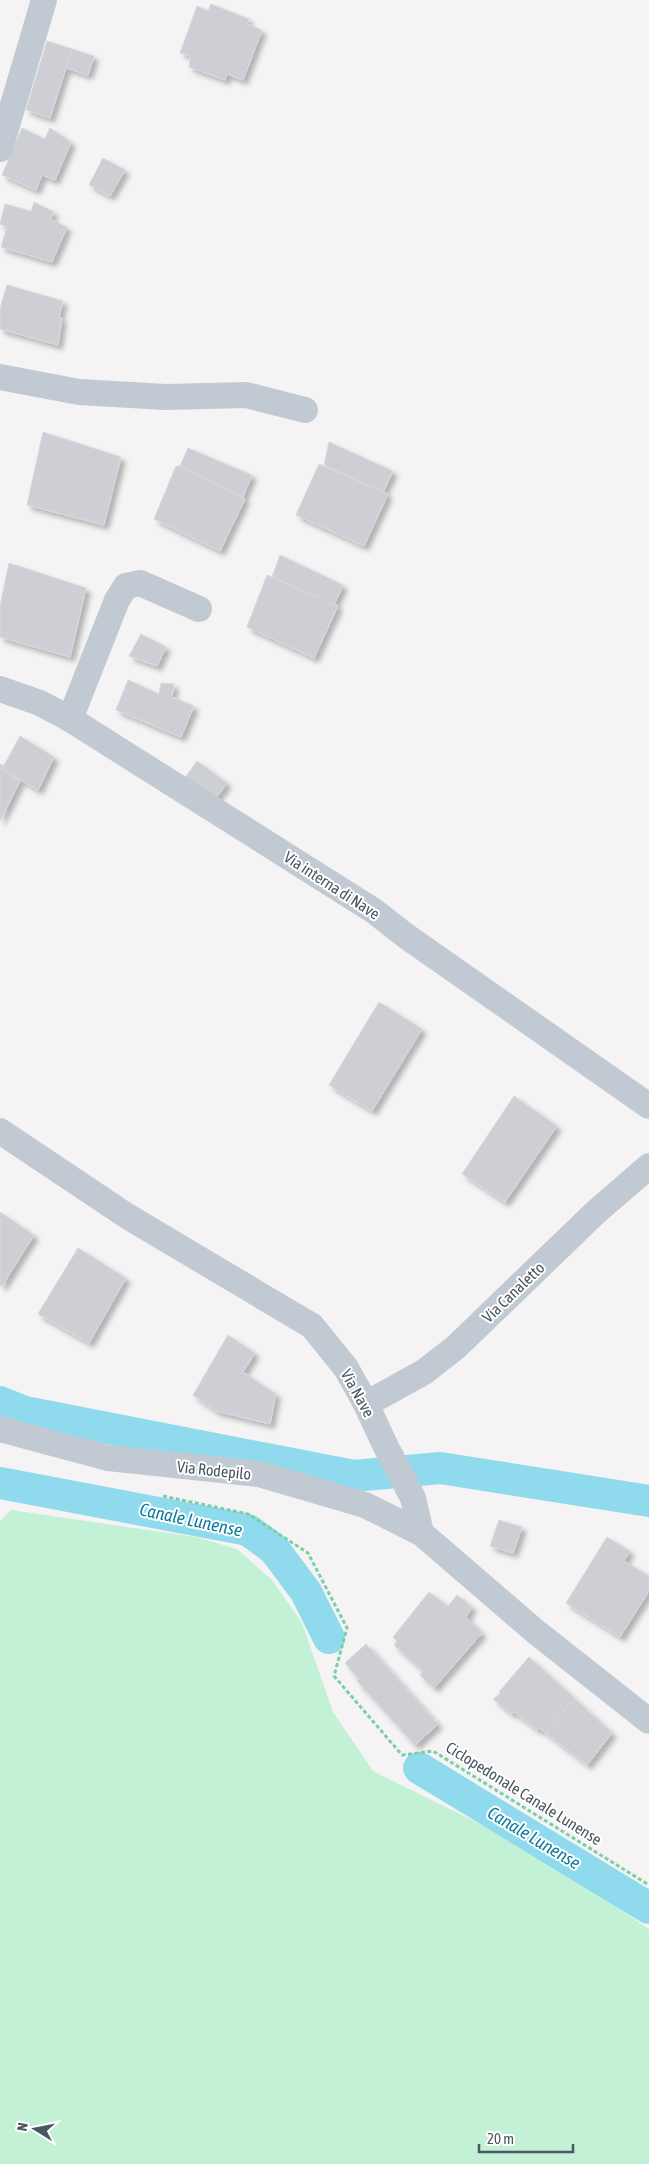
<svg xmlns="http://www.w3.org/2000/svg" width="649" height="2164" font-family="'Asap Condensed',sans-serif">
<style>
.green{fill:#c3f1d5}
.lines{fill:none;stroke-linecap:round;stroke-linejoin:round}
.canal{stroke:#90daee;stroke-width:32}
.building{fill:#cdcfd5;stroke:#d7d9de;filter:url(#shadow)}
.path{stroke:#7ad0a6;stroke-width:3;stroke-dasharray:4 2.5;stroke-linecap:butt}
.minor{stroke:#c1cad2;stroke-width:26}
.labels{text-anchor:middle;stroke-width:4;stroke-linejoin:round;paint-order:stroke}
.street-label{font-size:16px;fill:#4a5661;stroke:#fff}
.water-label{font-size:18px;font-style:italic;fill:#0c7c9b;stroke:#fff}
</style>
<defs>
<filter id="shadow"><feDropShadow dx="4.5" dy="4.5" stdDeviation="2.5" flood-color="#0004"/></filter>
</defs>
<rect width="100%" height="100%" fill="#f5f3f3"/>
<polygon class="green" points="11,1510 196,1537 237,1549 272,1580 302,1623 333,1712 373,1771 528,1848 649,1929 649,2164 0,2164 0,1521"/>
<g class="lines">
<g class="canal">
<polyline points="0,1402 25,1412 354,1476 440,1468 649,1501"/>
<polyline points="0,1483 248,1530 274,1549 306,1592 329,1638"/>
<polyline points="419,1768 649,1908"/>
</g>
</g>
<g class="building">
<polygon points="211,4 249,19 247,24 262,30 243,80 227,74 225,80 189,67 190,55 180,53 197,6 208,11"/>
<polygon points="47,41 72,49 50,118 26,110"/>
<polygon points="72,49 94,56 88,75 66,68"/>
<polygon points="22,128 45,139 50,128 71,142 55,180 42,175 36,190 2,175"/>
<polygon points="103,158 125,170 110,196 89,185"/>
<polygon points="34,202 54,212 50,219 67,227 52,262 1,247 7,227 0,224 5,204 31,211"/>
<polygon points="7,285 63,301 59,317 62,318 58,345 0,329 0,309"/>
<polygon points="43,432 121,457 104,525 27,505"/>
<polygon points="329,442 393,471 383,492 324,465"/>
<polygon points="188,448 252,475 243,497 180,466"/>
<polygon points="319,464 388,494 364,546 296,515"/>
<polygon points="176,466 180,466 245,499 220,551 154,519"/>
<polygon points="280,555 343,585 334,605 272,577"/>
<polygon points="9,563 86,588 70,657 0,637 0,606"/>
<polygon points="267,575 338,606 314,658 247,627"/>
<polygon points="141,634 166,647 157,666 129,656"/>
<polygon points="128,680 159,694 161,683 174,684 172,697 194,706 181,737 116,710"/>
<polygon points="20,736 54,757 38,790 2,769"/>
<polygon points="197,761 227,783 214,801 184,779"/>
<polygon points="0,764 3,765 2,769 20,781 0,821"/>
<polygon points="379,1002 422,1029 372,1111 329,1085"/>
<polygon points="514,1096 557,1126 505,1202 462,1174"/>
<polygon points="0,1212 34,1235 2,1286 0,1285"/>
<polygon points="78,1248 126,1278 89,1343 38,1314"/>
<polygon points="228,1335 255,1353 243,1372 276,1394 270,1424 216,1411 193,1395"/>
<polygon points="499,1520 522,1527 513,1553 490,1546"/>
<polygon points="607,1537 630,1551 624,1561 649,1576 649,1591 620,1637 566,1603"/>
<polygon points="429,1592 448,1606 457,1595 472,1607 466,1617 482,1633 434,1688 420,1675 423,1671 394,1645 397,1641 393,1637"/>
<polygon points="366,1644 438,1724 415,1745 357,1681 359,1679 345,1663"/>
<polygon points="529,1657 574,1698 546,1733 539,1728 537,1730 514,1712 512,1714 493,1699 501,1693 499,1692"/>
<polygon points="574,1698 612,1733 587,1765 546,1733"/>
</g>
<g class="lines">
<polyline class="path" points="163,1496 248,1514 308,1553 347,1628 334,1676 402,1755 433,1751 649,1885"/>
<g class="minor">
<polyline points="0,149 44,0"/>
<polyline points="0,377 79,392 166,397 246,395 305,410"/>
<polyline points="0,689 40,703 70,719 374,911 406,936 649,1106"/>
<polyline points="70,719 117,600 126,586 140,583 199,609"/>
<polyline points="0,1131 127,1216 312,1326 346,1368 366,1404 386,1447 413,1498 421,1533"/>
<polyline points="366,1404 424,1372 456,1347 596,1212 649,1166"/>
<polyline points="0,1429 108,1458 259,1474 365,1505 421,1533 536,1632 649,1721"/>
</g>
</g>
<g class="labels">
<g class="street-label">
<text transform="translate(332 885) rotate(33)" y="6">Via interna di Nave</text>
<text transform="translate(513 1292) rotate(-44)" y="6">Via Canaletto</text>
<text transform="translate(358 1393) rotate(61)" y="6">Via Nave</text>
<text transform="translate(214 1470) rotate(6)" y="6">Via Rodepilo</text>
<text transform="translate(524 1793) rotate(32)" y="6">Ciclopedonale Canale Lunense</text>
</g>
<g class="water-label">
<text transform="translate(191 1520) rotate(12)" y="6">Canale Lunense</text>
<text transform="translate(534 1838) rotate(31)" y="6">Canale Lunense</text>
</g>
</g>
<g transform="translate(35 2129) rotate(280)" stroke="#ffffff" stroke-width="4" paint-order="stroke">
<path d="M0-4L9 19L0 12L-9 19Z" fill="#4a5661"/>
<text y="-8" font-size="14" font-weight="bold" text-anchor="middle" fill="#4a5661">N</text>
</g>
<path d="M479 2144v8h94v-8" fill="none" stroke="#4a5661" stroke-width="2.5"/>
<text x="487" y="2144" font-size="15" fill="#4a5661" stroke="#ffffff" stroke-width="4" paint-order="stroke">20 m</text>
</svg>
